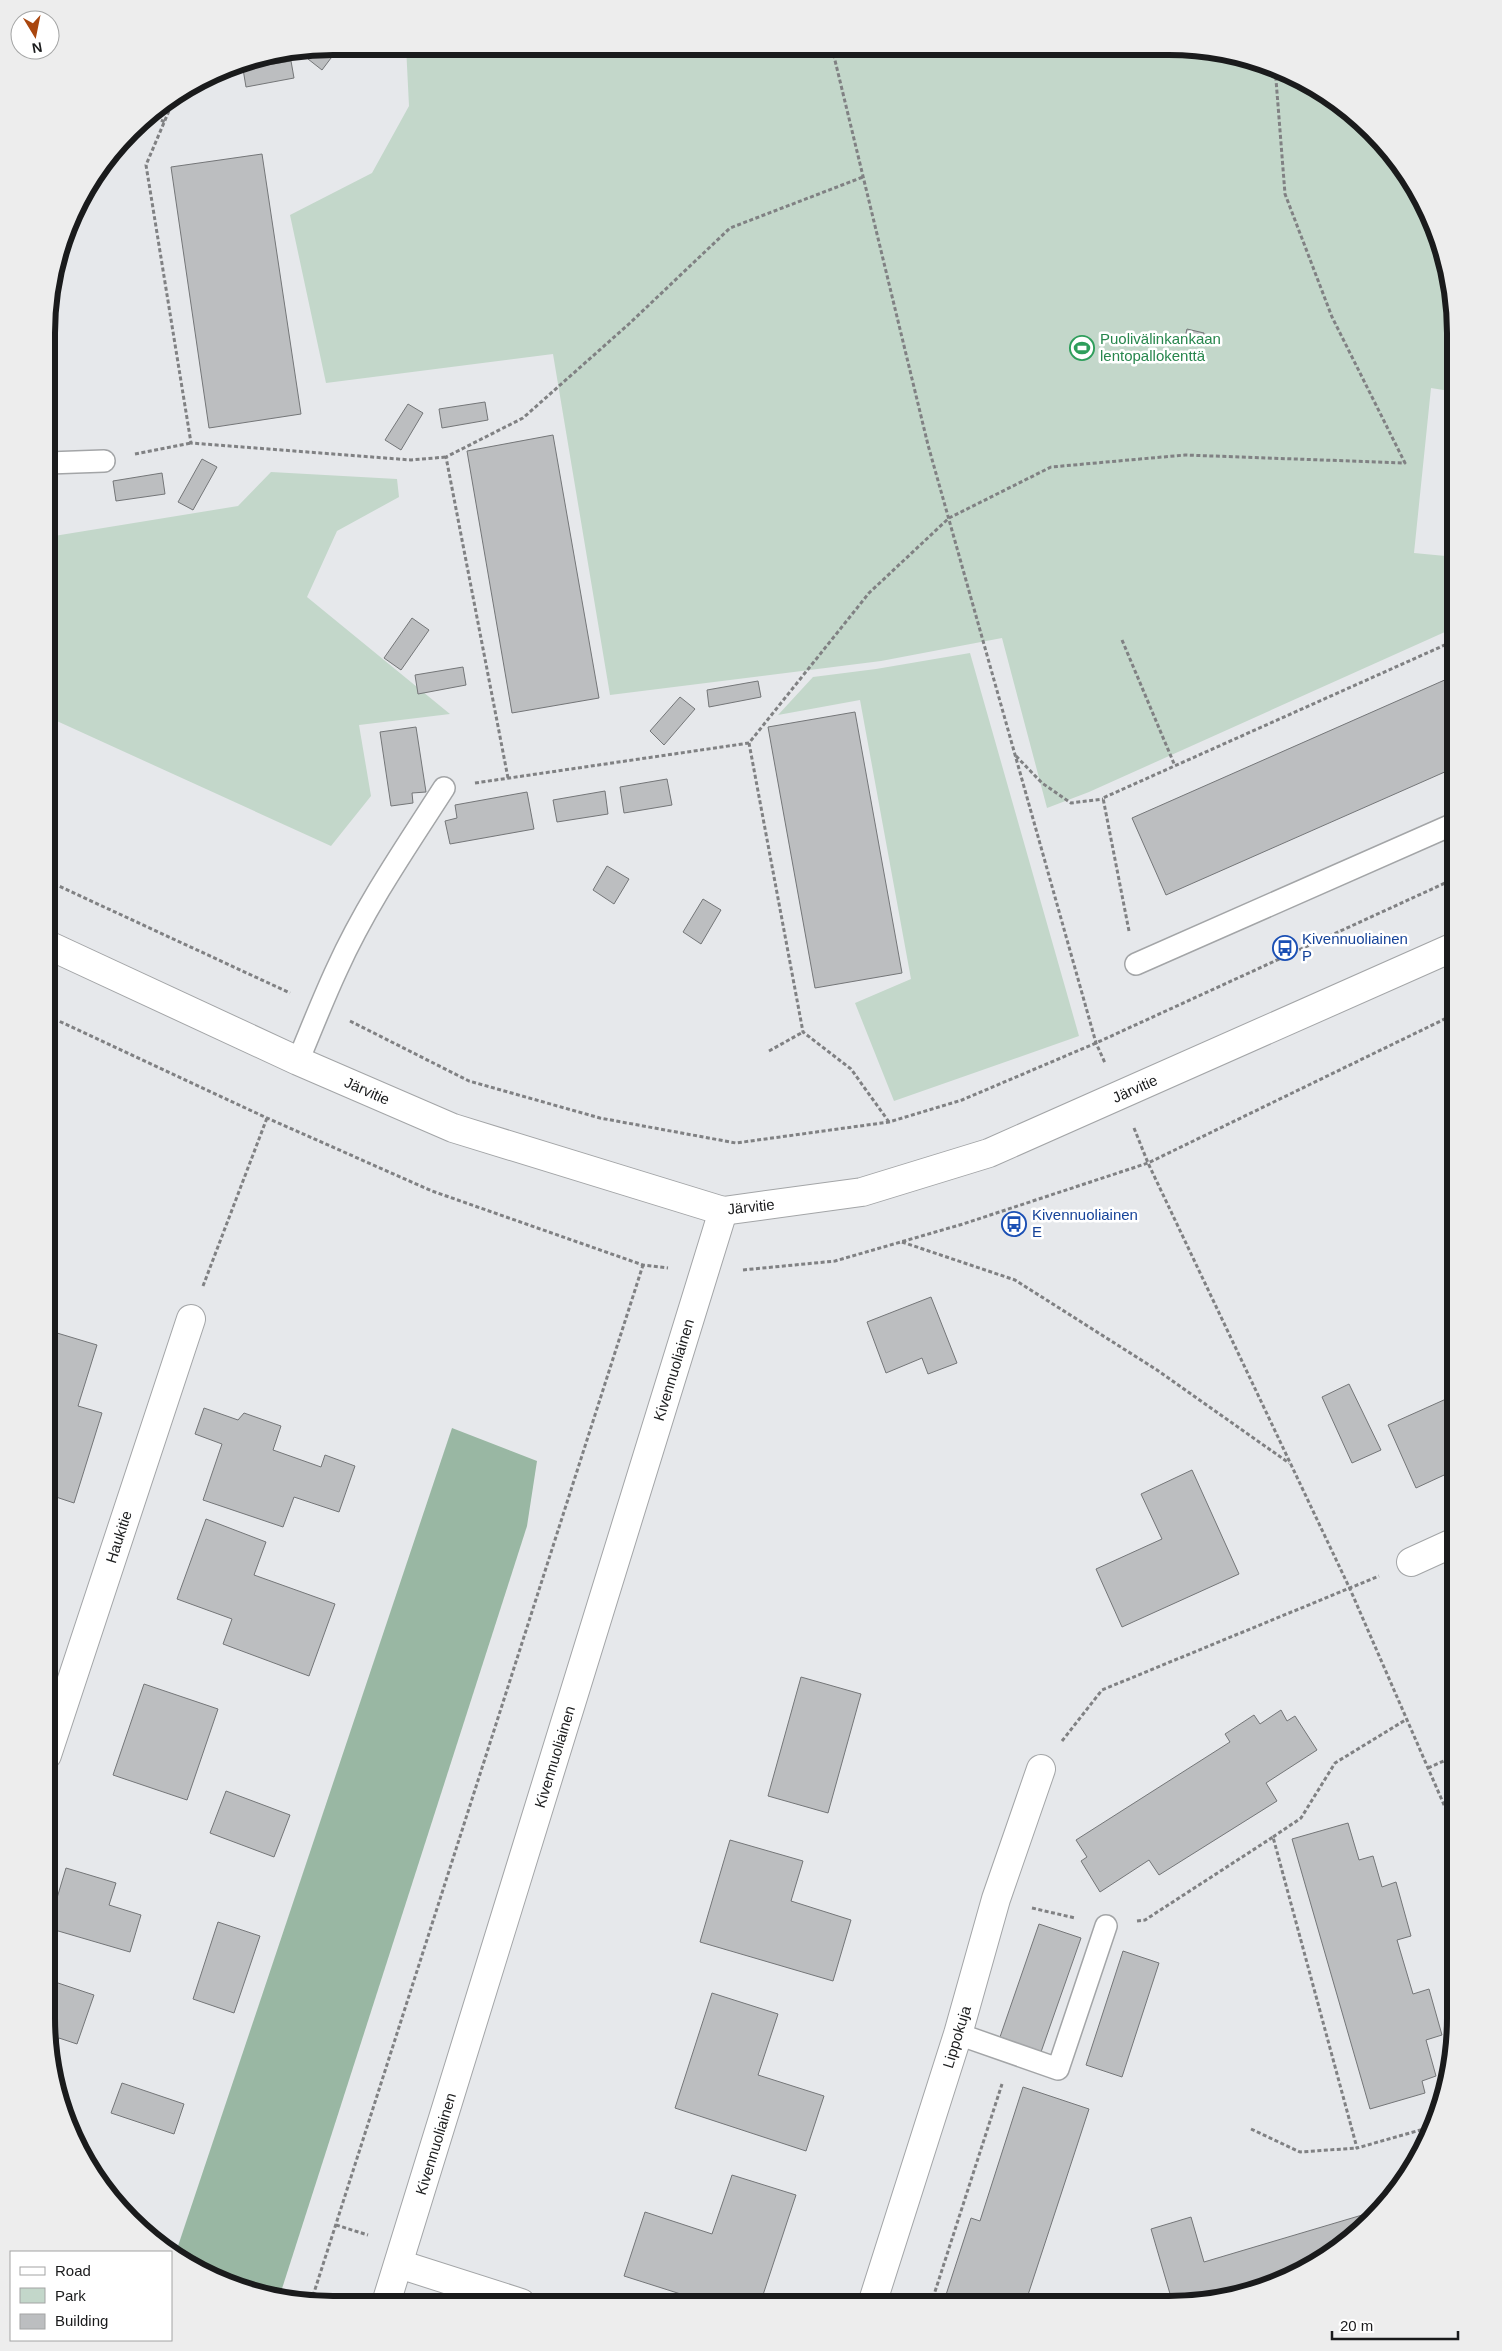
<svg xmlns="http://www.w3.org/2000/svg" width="1502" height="2351" font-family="Helvetica,sans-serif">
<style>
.green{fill:#c3d7ca}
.forest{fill:#99b7a3}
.building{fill:#bcbec0;stroke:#747678}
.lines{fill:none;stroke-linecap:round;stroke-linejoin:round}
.service-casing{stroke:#a3a5a7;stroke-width:24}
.minor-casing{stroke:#a3a5a7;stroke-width:30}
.tertiary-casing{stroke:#a3a5a7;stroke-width:30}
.path{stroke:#808183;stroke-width:3;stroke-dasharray:4 2.5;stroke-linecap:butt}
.service{stroke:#fff;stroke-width:21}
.minor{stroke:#fff;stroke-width:28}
.tertiary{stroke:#fff;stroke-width:28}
.labels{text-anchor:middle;stroke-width:5;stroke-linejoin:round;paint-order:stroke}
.leisure-label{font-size:15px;fill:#27864d;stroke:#fff;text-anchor:start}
.transit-label{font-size:15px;fill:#164399;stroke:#fff;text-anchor:start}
.street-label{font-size:15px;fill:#1a1b1c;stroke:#fff}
.rim{fill:none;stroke:#1a1b1c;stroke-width:6}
</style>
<rect width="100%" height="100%" fill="#e6e8eb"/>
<g class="green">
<polygon points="406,46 1206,49 1279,68 1344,106 1397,159 1434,223 1456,333 1456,392 1431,388 1414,553 1456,557 1456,627 1089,792 1047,808 1002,638 881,661 610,695 553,354 326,383 290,215 372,173 409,106"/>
<polygon points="271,472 397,479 399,497 337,531 307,597 450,714 359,725 371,796 331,846 48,717 48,537 238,506"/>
<polygon points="970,653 1079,1036 894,1101 855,1003 911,979 860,700 778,715 813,677 876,669"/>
</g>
<polygon class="forest" points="452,1428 537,1461 527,1526 279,2298 224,2283 175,2255"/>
<g class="building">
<polygon points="333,46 340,46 322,70 308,59 315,50"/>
<polygon points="291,61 294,78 246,87 243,69"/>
<polygon points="262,154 301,414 209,428 171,167"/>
<polygon points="1187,329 1204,333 1202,345 1184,341"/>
<polygon points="485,402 488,420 442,428 439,409"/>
<polygon points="408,404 423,413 401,450 385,440"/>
<polygon points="553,435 599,698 512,713 467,451"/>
<polygon points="202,459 217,467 193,510 178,502"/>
<polygon points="162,473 165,494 116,501 113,481"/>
<polygon points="412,618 429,630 401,670 384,658"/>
<polygon points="463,667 466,685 418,694 415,675"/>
<polygon points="1456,675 1456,767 1166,895 1132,818"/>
<polygon points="758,681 761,697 709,707 707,690"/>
<polygon points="680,697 695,709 664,745 650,731"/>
<polygon points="855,712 902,973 815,988 768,727"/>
<polygon points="416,727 426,792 412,793 413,803 391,806 380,732"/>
<polygon points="667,779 672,805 624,813 620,787"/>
<polygon points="605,791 608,814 557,822 553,800"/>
<polygon points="527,792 534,829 450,844 445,821 457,818 455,805"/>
<polygon points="607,866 629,879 614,904 593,890"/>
<polygon points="703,899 721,910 701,944 683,932"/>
<polygon points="931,1297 957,1363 928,1374 922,1358 886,1373 867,1322"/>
<polygon points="47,1330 97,1345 78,1406 102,1413 74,1503 47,1494"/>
<polygon points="1349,1384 1381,1450 1352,1463 1322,1397"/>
<polygon points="1455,1395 1455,1470 1416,1488 1388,1425"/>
<polygon points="204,1408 238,1420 244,1413 281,1426 273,1450 321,1467 325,1455 355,1466 339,1512 294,1497 283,1527 203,1500 222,1444 195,1434"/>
<polygon points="1192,1470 1239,1574 1122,1627 1096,1569 1162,1539 1141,1494"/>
<polygon points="206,1519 266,1542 254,1575 335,1604 309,1676 223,1644 232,1619 177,1599"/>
<polygon points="801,1677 861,1694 828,1813 768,1796"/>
<polygon points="144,1684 218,1709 187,1800 113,1775"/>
<polygon points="1281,1710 1287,1721 1295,1716 1317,1750 1266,1783 1277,1801 1159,1875 1149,1860 1100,1892 1081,1861 1087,1857 1076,1840 1230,1742 1225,1734 1254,1715 1260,1724"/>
<polygon points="226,1791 290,1815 274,1857 210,1833"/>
<polygon points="1348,1823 1359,1860 1373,1856 1382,1887 1396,1882 1411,1936 1397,1940 1413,1994 1429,1989 1442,2035 1426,2040 1436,2076 1422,2081 1425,2093 1370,2109 1292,1839"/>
<polygon points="730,1840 803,1861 791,1901 851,1920 833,1981 700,1942"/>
<polygon points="66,1868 116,1883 109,1905 141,1915 130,1952 48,1928"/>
<polygon points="218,1922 260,1936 234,2013 193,1999"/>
<polygon points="1039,1924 1081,1938 1041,2052 1000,2037"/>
<polygon points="1123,1951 1159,1963 1122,2077 1086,2065"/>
<polygon points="46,1979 94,1995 77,2044 59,2038 53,2054 46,2018"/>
<polygon points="712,1993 778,2014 758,2075 824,2096 806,2151 675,2108"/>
<polygon points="122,2083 184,2104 174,2134 111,2113"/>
<polygon points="1023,2087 1089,2109 1025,2304 943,2304 971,2218 980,2221"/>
<polygon points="732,2175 796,2195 760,2304 709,2303 624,2276 645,2212 712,2234"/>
<polygon points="1379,2210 1344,2245 1279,2283 1173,2304 1151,2229 1191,2217 1204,2262"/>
</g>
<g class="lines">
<defs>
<g id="service">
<polyline points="48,463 104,461"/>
<polyline points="1136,964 1456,823"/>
<path d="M 298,1061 C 311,1030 323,999 337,969 C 366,905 406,847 444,788"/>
<polyline points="958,2034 1058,2069 1106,1926"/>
</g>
<g id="minor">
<polyline points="1411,1562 1455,1542"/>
<polyline points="47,1755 191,1319"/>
<polyline points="399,2264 521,2303"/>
<polyline points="386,2303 723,1211"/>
<polyline points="872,2304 958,2034 996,1899 1041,1769"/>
</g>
<polyline id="tertiary" points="48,945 298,1061 453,1128 723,1211 862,1192 989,1153 1456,946"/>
</defs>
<use href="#service" class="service-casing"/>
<use href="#minor" class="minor-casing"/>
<use href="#tertiary" class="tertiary-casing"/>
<g class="path">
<polyline points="832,48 928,445 1096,1043 1105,1063"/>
<polyline points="174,99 146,165 191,443 411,460 446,457"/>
<polyline points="149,115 165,122"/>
<polyline points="135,454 191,443"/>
<polyline points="1122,640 1175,766"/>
<polyline points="1016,756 1042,783 1071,803 1103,799"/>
<polyline points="508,778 446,457 523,418 630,323 730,228 863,177"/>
<polyline points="475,783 749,743"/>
<polyline points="48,881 290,993"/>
<polyline points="1129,931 1103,798 1456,640"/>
<polyline points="48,1016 267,1118 432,1191 643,1265 668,1268"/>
<polyline points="350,1021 469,1081 600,1118 736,1143 889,1122 962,1100 1096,1043 1456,878"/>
<polyline points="769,1051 803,1032"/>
<polyline points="889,1122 851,1069 803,1032 749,743 869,593 949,518 1051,467 1185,455 1405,463 1332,317 1285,194 1275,67"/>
<polyline points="1134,1128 1148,1163 1350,1589 1455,1830"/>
<polyline points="902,1242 1015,1280 1157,1370 1289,1463"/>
<polyline points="743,1270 835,1261 963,1224 1148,1163 1455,1014"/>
<polyline points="203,1286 267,1118"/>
<polyline points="1062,1741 1102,1690 1379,1576"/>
<polyline points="1428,1768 1455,1756"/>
<polyline points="1273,1837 1301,1818 1335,1763 1407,1719"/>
<polyline points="1032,1908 1075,1918"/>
<polyline points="1137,1921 1145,1920 1273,1837 1357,2148 1431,2127"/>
<polyline points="1251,2129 1300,2152 1357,2148"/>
<polyline points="336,2225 368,2235"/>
<polyline points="311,2302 643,1265"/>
<polyline points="931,2304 1002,2084"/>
</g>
<use href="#service" class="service"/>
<use href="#minor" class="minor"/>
<use href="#tertiary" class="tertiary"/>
</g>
<defs>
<symbol id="stadium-ring" viewBox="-11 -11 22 22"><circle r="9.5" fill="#fff" stroke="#2e9e5b" stroke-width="1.5"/><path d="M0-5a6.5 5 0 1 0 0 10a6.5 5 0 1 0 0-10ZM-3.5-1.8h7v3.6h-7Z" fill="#2e9e5b"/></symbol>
<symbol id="bus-ring" viewBox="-11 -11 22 22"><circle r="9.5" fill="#fff" stroke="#1a4fb4" stroke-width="1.5"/><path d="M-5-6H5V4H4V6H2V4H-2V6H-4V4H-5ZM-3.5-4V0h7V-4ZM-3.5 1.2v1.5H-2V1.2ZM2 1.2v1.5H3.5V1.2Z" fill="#1a4fb4"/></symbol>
</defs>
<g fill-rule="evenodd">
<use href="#stadium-ring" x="1068" y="334" width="28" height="28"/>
<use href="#bus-ring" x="1271" y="934" width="28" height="28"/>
<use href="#bus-ring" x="1000" y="1210" width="28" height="28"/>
</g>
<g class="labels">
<g class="leisure-label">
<text x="1100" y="344">Puolivälinkankaan<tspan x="1100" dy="17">lentopallokenttä</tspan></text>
</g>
<g class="transit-label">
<text x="1302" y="944">Kivennuoliainen<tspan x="1302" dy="17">P</tspan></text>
<text x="1032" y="1220">Kivennuoliainen<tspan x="1032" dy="17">E</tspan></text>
</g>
<g class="street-label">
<text transform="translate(1135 1089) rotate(-24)" y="5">Järvitie</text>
<text transform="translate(367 1091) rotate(24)" y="5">Järvitie</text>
<text transform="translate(751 1207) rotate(-6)" y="5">Järvitie</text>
<text transform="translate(674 1370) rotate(-73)" y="5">Kivennuoliainen</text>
<text transform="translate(119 1537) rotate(-72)" y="5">Haukitie</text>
<text transform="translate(555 1757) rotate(-73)" y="5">Kivennuoliainen</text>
<text transform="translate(957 2037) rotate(-73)" y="5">Lippokuja</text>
<text transform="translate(436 2144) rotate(-73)" y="5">Kivennuoliainen</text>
</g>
</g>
<path d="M0 0H1502V2351H0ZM333 55H1169A278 278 0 0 1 1447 333V2018A278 278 0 0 1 1169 2296H333A278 278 0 0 1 55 2018V333A278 278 0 0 1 333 55Z" fill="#ededed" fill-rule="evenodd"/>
<path class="rim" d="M333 55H1169A278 278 0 0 1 1447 333V2018A278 278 0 0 1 1169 2296H333A278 278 0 0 1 55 2018V333A278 278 0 0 1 333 55Z"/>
<rect x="10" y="2251" width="162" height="90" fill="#ffffff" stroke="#a3a4a4"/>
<rect x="20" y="2267" width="25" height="8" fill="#ffffff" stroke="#a3a4a4"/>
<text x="55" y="2276" font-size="15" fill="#1a1b1c">Road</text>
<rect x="20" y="2288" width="25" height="15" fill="#c3d7ca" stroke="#a3a4a4"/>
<text x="55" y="2301" font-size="15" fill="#1a1b1c">Park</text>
<rect x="20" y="2314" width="25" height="15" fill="#bcbec0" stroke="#a3a4a4"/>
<text x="55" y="2326" font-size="15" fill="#1a1b1c">Building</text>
<g transform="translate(35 35) rotate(170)"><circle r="24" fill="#ffffff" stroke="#a3a4a4"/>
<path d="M0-4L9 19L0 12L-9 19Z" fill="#a9460e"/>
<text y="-8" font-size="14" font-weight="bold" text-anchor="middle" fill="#1a1b1c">N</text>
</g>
<path d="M1332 2331v8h126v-8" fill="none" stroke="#1a1b1c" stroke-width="2.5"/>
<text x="1340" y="2331" font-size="15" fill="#1a1b1c" stroke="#ffffff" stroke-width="4" paint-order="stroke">20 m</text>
</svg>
